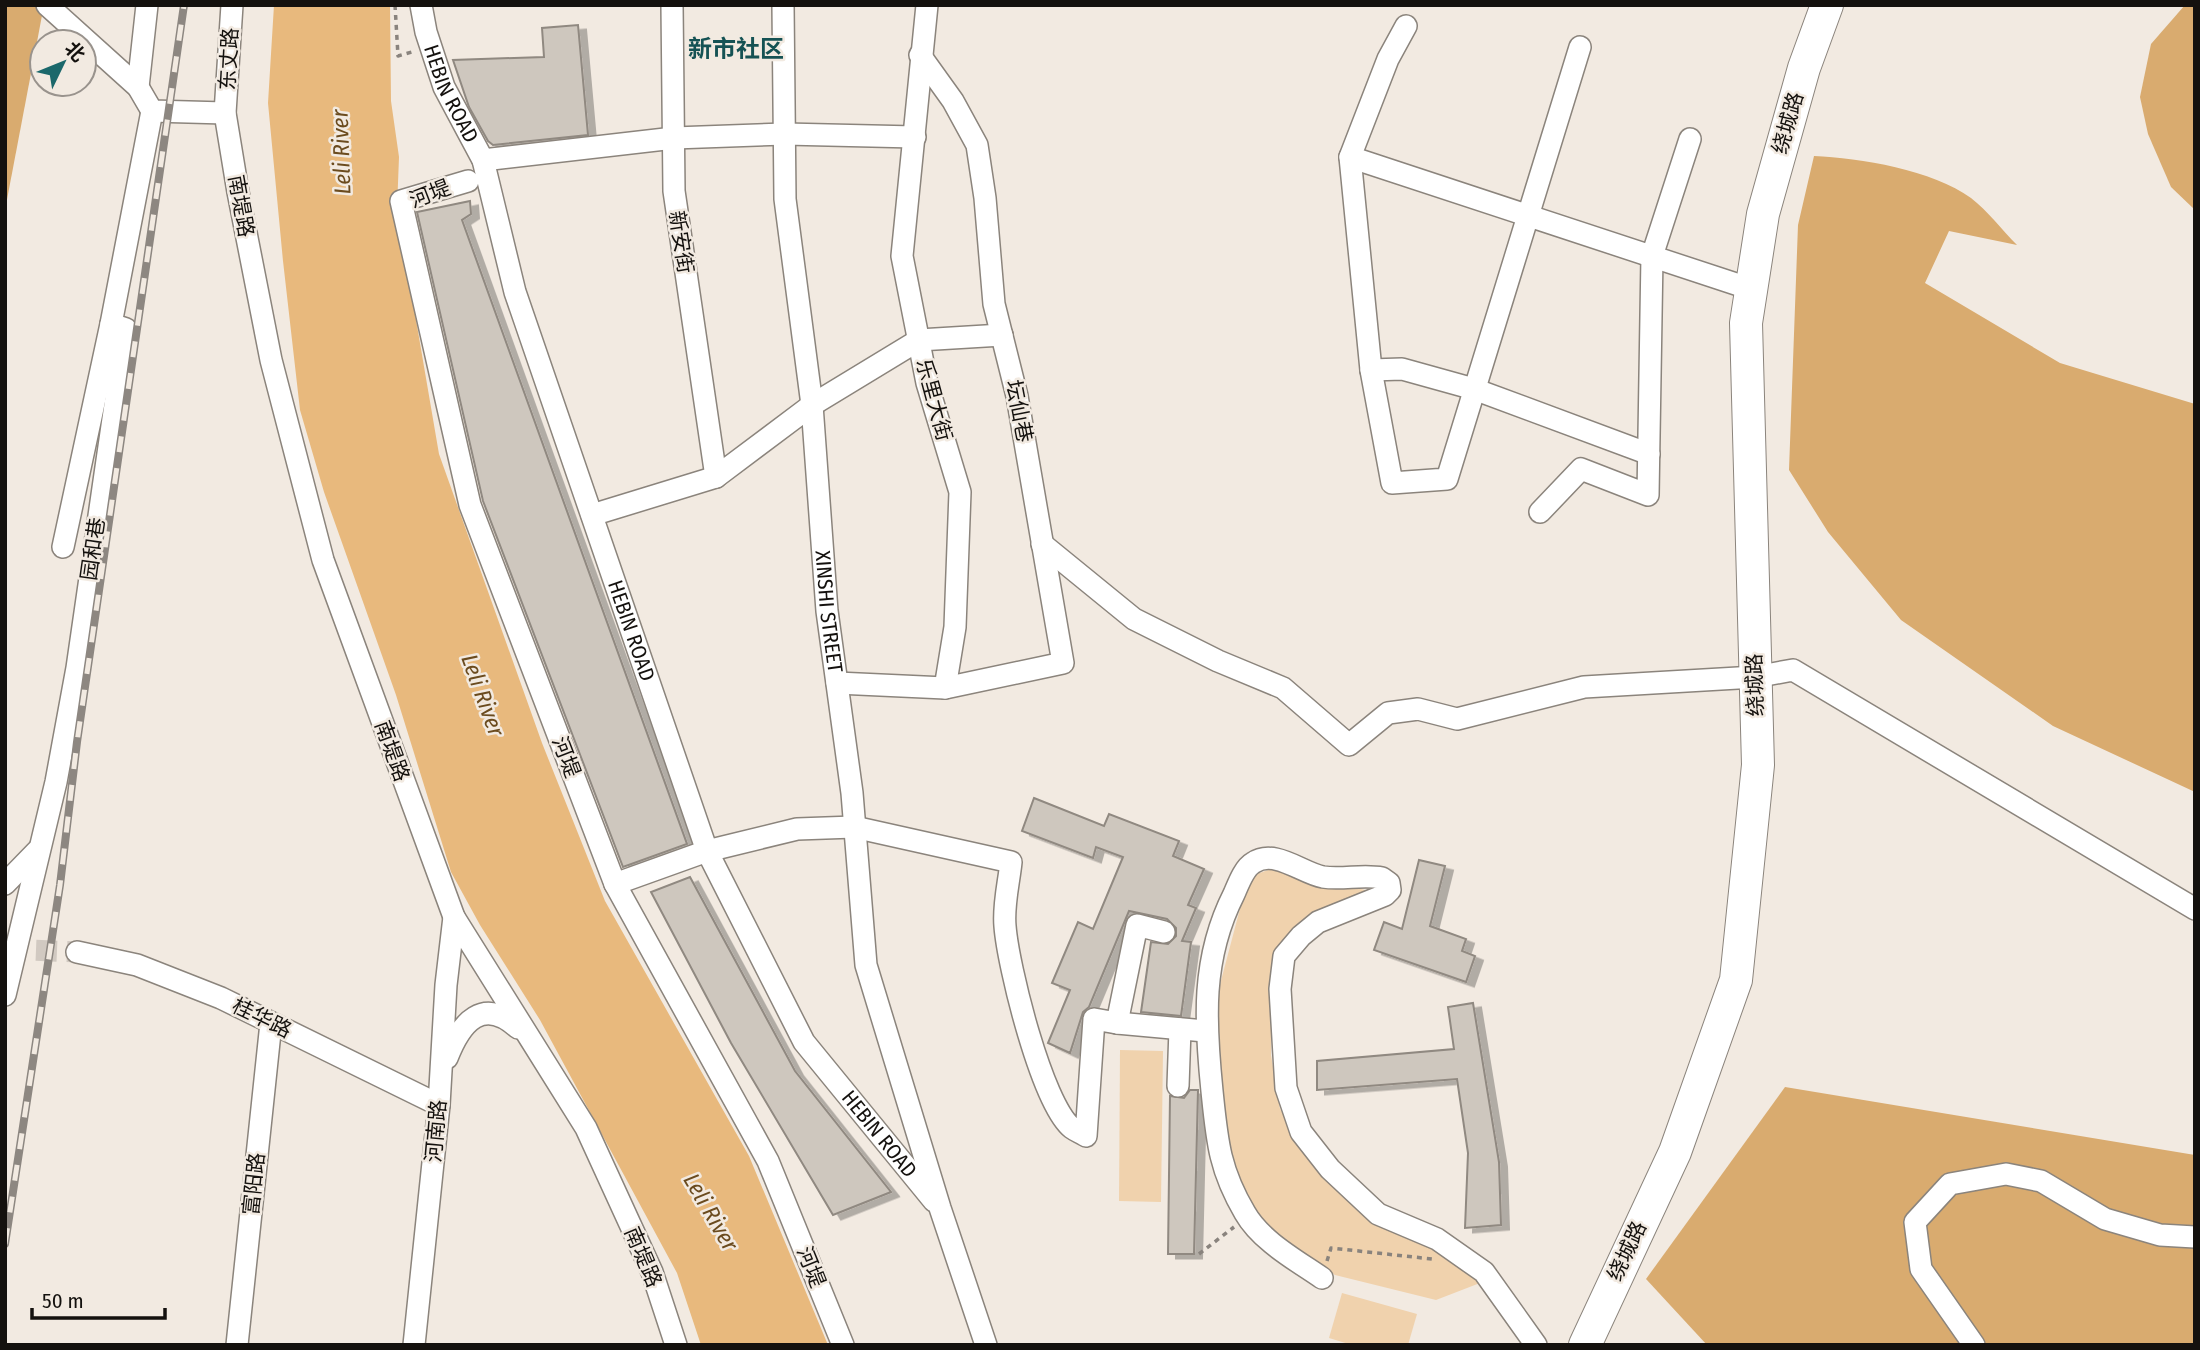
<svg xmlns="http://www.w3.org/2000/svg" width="2200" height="1350" font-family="'Fira Sans Condensed','Noto Sans SC',sans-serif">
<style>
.green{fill:#f0d2ad}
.forest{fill:#d9ab6f}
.water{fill:#e8b97d}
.building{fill:#cec7be;stroke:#908981;stroke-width:2;filter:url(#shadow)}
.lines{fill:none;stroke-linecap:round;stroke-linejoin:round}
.minor-tunnel{stroke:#d1c9c1;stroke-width:21;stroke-dasharray:21 10;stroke-linecap:butt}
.minor-casing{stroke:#8b847c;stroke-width:24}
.highway-casing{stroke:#8b847c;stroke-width:34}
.path{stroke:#89837d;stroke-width:3.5;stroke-dasharray:5 5;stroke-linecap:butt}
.minor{stroke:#fff;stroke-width:21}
.highway{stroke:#fff;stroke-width:32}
.rail-casing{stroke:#8d8781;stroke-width:8}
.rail{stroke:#f2eae1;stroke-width:5;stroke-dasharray:16;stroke-linecap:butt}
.labels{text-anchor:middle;stroke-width:5;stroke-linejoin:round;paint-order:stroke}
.street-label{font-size:21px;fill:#14110e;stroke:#f2eae1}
.water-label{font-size:23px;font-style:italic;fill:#6b4b1e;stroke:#f2eae1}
.quarter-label{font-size:24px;font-weight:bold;fill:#155254;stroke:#f2eae1}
</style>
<defs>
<filter id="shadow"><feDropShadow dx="8" dy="4.5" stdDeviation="0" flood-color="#0004"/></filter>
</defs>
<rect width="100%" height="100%" fill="#f2eae1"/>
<g class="green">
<polygon points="1271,869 1370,891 1273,965 1271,1055 1280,1109 1313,1158 1349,1201 1380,1223 1440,1248 1480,1283 1436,1300 1335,1275 1267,1226 1240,1191 1225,1150 1215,1036 1218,992 1246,886 1257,874"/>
<polygon points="1120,1050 1163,1051 1161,1202 1119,1201"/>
<polygon points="1342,1293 1417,1314 1408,1345 1352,1345 1329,1338"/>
</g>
<g class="forest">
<polygon points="5,5 44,5 5,210"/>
<polygon points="2185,5 2195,5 2195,210 2171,187 2148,134 2140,97 2151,44"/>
<path d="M 1814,156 C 1860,158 1933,170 1971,198 C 1988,211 2002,230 2017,245 L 1949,231 L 1925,283 L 2060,363 L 2195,404 L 2195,792 L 2053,726 L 1901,620 L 1828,532 L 1789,470 L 1798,225 Z"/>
<polygon points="1785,1087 2195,1155 2195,1345 1707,1345 1646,1279"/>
</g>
<polygon class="water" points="274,5 390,5 391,101 399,157 397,209 439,454 542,743 605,901 749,1156 828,1345 701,1345 677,1273 540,1020 480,925 451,872 396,695 324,492 300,410 283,261 268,103"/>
<g class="building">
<polygon points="578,25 588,135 493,145 488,141 469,107 453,60 544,57 542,28"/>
<polygon points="470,201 471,214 462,220 687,844 623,867 483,501 417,212"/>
<polygon points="1034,798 1104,826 1109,814 1179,841 1173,856 1204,869 1188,905 1196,908 1182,941 1191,942 1181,1016 1141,1012 1151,942 1168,944 1176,936 1176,928 1167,919 1129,911 1089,1007 1083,1012 1070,1053 1048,1043 1070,990 1052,983 1078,922 1093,929 1123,857 1096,847 1093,858 1022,831"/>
<polygon points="1419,860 1445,866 1430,926 1466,939 1462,951 1475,956 1466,982 1374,950 1384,922 1402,929"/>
<polygon points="690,877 795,1071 891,1192 833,1215 731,1043 651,892"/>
<polygon points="1473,1003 1499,1162 1501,1225 1465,1228 1468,1153 1457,1079 1317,1090 1317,1061 1454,1049 1448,1007"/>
<polygon points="1190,1090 1198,1090 1194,1254 1168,1254 1170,1096 1184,1098"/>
</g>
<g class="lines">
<polyline class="minor-tunnel" points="5,949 77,952"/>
<defs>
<g id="minor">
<polyline points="47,5 138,87 152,111 225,113"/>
<polyline points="232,5 225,113 238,192 271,360 323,560 454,917 586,1128 652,1272 676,1345"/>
<path id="s1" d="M 421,5 L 426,32 L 444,87 L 483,160 L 515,292 L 707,851 L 804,1042 L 934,1201"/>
<polyline points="672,5 674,191 716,477"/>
<path id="s2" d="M 783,5 L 785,199 L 812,405 L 827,611 L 852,793 L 866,965 L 940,1208 L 986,1345"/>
<polyline points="1406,26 1388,59 1350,157 1371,370 1392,483 1447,479 1580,47"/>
<polyline points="920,55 953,101 977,145 985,198 994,304 1017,396 1063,663 945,688"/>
<polyline points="138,87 147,5"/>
<polyline points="1350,157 1751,289"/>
<polyline points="483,160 674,138 785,134 915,137"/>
<polyline points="468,181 401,201 470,505 615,884 768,1161 843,1345"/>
<polyline points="1371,370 1402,369 1474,389 1649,454"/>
<polyline points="1540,512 1581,469 1648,495 1652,256 1690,139"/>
<polyline points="592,515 716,477 812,405 919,340 1002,335"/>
<polyline points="1042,544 1134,619 1218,661 1283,688 1349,745 1388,713 1418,709 1457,719 1584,687 1755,677 1793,670 2195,909"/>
<polyline points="63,547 111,324"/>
<polyline points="837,683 945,688 955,627 960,492 927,383 902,256 927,5"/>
<polyline points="5,884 37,851"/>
<path d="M 615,884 L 707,851 L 797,829 L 854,827 L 1011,862 C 1009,882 1003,905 1005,926 C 1008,966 1042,1104 1072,1128 C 1076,1131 1082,1133 1086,1136 L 1094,1019 L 1117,1023 L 1137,925 L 1164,932"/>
<polyline points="77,952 137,965 221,998 439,1105"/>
<polyline points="5,995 56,782 77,668 126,329 111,324 152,111"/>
<polyline points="1117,1023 1205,1031"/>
<path d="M 447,1058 C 461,1022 483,996 518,1028"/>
<polyline points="1178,1086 1180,1029"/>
<path d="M 1322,1278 C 1296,1260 1261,1241 1245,1213 C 1219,1169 1217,1140 1212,1091 C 1205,1022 1201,959 1234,894 C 1238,885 1244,868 1253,863 C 1274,848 1302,873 1323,877 C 1343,880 1363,874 1382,878 L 1389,883 L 1390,890 L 1385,895 L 1318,922 L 1301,936 L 1284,956 L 1280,989 L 1286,1088 L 1301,1132 L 1330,1169 L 1378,1214 L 1437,1239 L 1484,1272 L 1536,1345"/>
<polyline points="237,1345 271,1023"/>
<polyline points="414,1345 439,1105 446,985 454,917"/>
<polyline points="1974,1345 1921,1269 1915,1222 1950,1184 2006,1174 2041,1181 2105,1219 2160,1235 2195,1237"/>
</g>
<polyline id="highway" points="1585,1345 1675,1152 1736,980 1758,765 1746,323 1763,214 1804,68 1827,5"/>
</defs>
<use href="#minor" class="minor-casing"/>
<use href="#highway" class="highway-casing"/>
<g class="path">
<polyline points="395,5 398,56 412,52"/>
<polyline points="1199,1254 1234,1227"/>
<polyline points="1327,1261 1331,1248 1432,1259"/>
</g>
<use href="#minor" class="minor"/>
<use href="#highway" class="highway"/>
<defs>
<polyline id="rail" points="5,1244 60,885 77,742 184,5"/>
</defs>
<use href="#rail" class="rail-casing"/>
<use href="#rail" class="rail"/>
</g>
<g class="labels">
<g class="street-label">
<text transform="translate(229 59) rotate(-87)" y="7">东丈路</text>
<text dy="7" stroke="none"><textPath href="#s1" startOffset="94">HEBIN ROAD</textPath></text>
<text transform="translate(1788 123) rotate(-74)" y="7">绕城路</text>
<text transform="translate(430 194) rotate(-21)" y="7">河堤</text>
<text transform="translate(241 206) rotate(80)" y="7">南堤路</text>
<text transform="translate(681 242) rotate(81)" y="7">新安街</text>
<text transform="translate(934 400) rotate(75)" y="7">乐里大街</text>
<text transform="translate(1019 411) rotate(79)" y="7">坛仙巷</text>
<text transform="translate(93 549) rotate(-82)" y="7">园和巷</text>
<text dy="7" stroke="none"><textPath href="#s2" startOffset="609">XINSHI STREET</textPath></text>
<text dy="7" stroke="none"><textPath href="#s1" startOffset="662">HEBIN ROAD</textPath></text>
<text transform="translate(1755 685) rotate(-92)" y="7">绕城路</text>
<text transform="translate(392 751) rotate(70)" y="7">南堤路</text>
<text transform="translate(566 757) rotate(69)" y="7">河堤</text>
<text transform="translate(262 1018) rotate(26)" y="7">桂华路</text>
<text transform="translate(436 1131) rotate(-85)" y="7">河南路</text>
<text dy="7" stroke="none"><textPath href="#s1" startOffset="1228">HEBIN ROAD</textPath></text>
<text transform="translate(254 1184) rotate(-84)" y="7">富阳路</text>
<text transform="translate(1627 1251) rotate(-65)" y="7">绕城路</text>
<text transform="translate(643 1257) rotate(67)" y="7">南堤路</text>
<text transform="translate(811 1267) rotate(68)" y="7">河堤</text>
</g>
<g class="water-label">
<text transform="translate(341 152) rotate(-92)" y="8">Leli River</text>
<text transform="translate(483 695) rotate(70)" y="8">Leli River</text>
<text transform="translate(711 1212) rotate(60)" y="8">Leli River</text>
</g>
<g class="quarter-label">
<text x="736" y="57">新市社区</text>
</g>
</g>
<rect width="2200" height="1350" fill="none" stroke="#14110e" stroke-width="14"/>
<g transform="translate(63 63) rotate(47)"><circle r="33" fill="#f2eae1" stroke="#99938d" stroke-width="2"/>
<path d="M0-5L12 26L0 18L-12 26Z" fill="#1b686b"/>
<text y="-10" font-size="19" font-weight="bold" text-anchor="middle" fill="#14110e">北</text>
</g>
<path d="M32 1308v10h133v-10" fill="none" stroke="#14110e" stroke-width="3.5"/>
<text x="42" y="1308" font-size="21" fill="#14110e" stroke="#f2eae1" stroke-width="5" paint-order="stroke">50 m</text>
</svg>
